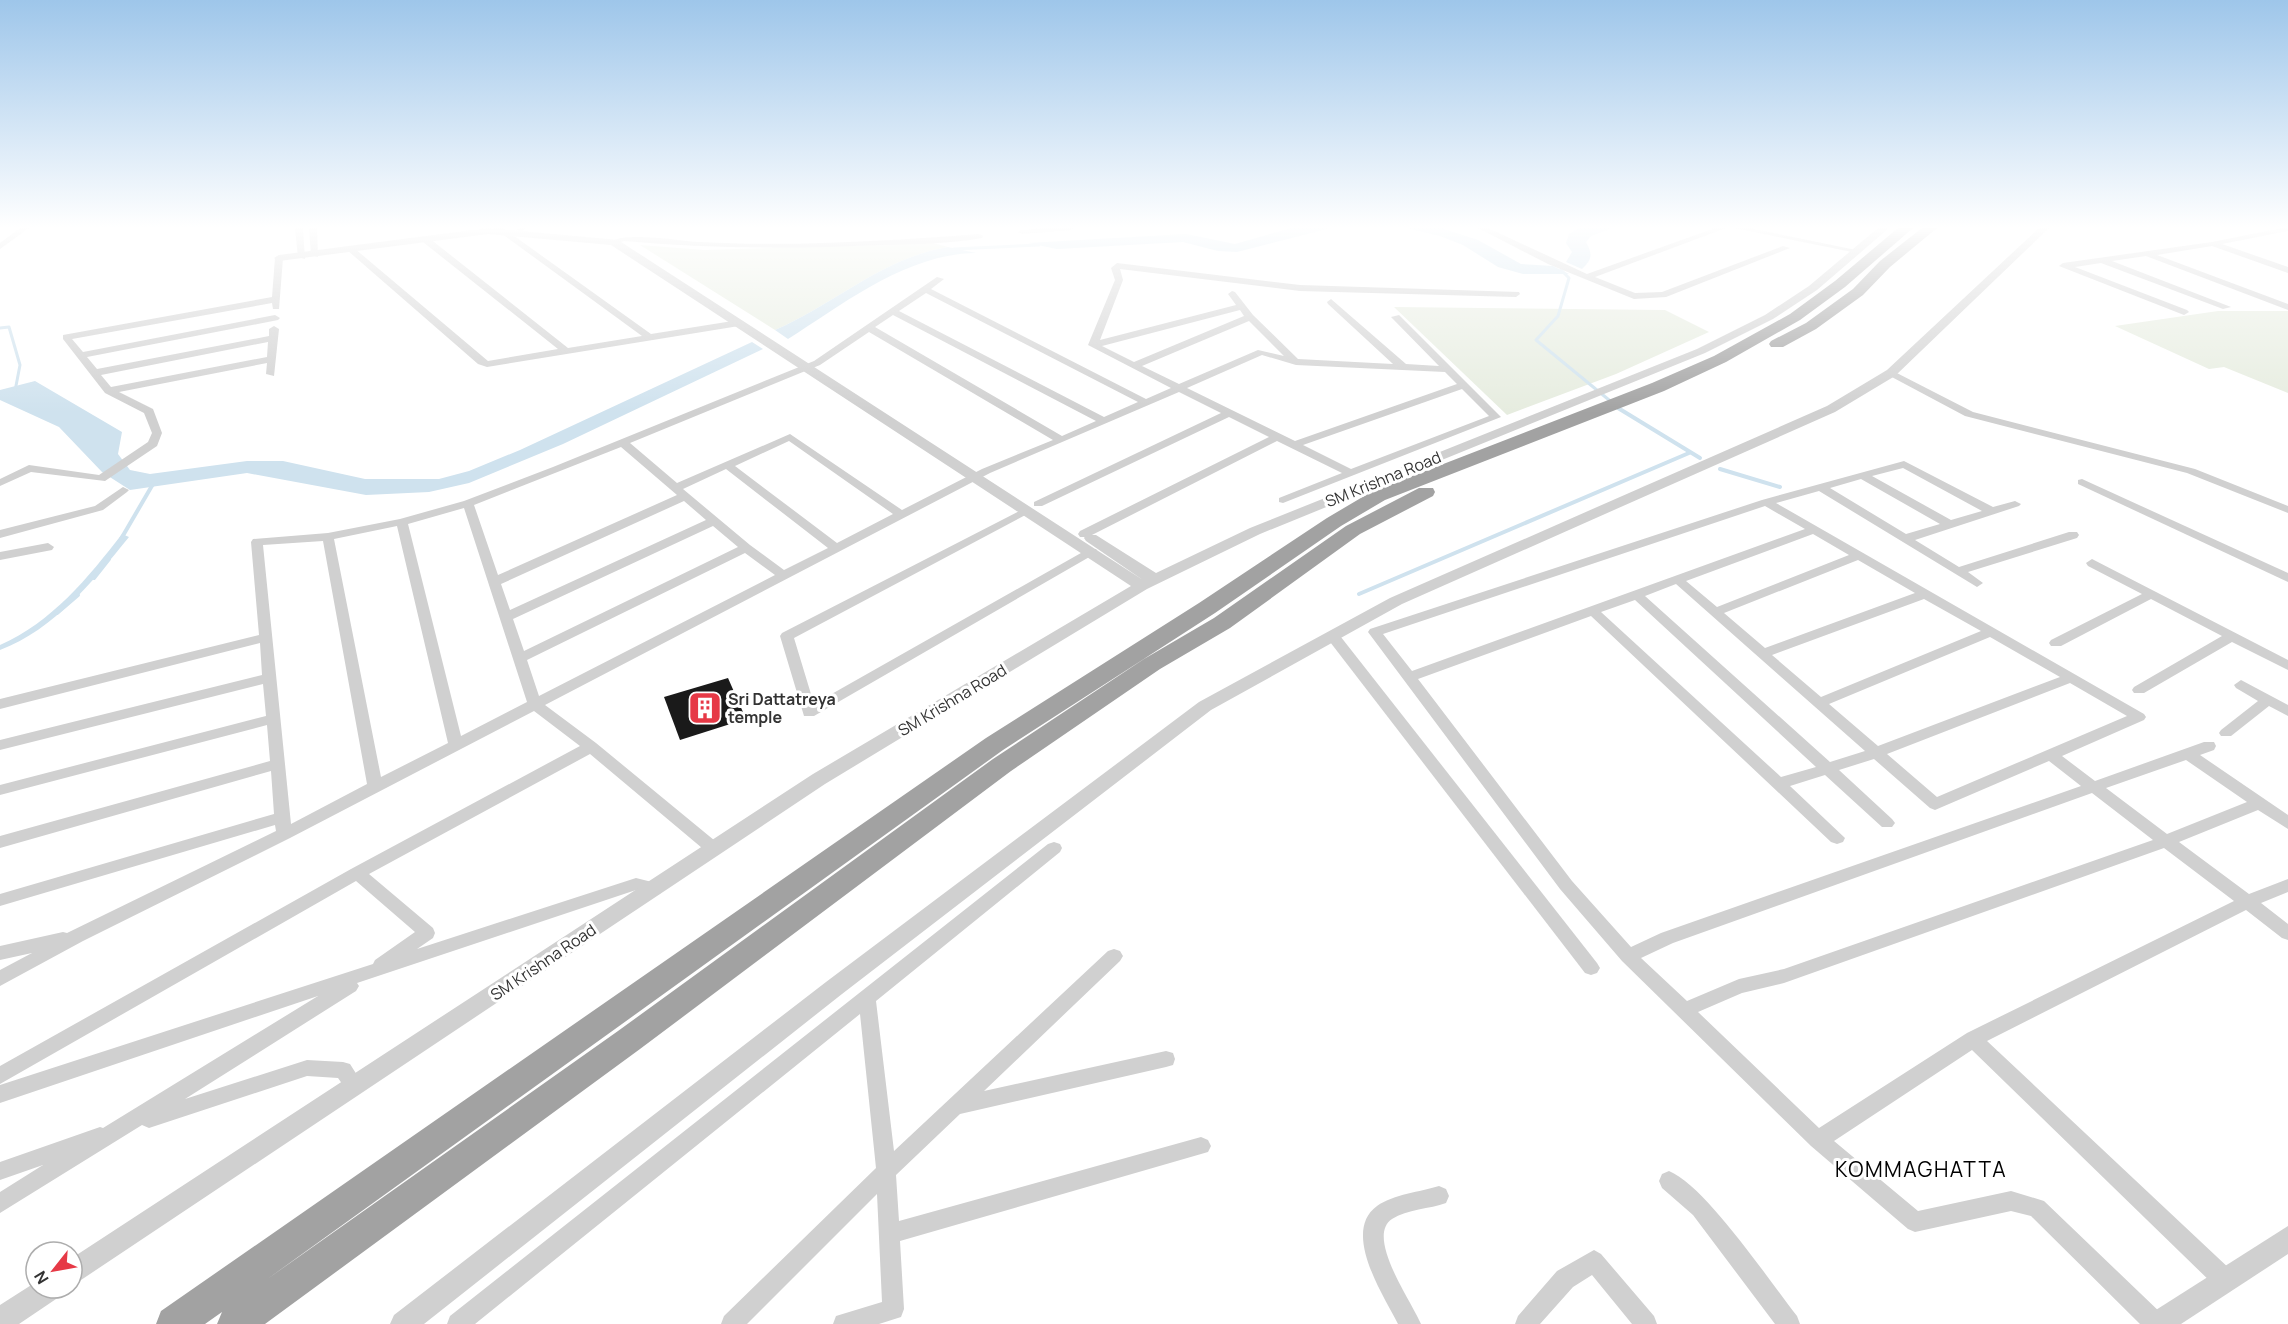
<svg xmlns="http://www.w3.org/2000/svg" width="2288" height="1324" font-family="Manrope,sans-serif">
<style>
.green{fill:#e6ecdf}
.water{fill:#cfe2ee}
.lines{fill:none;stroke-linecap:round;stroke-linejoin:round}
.stream-far1{stroke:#cfe2ee;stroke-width:3}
.stream{stroke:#cfe2ee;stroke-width:4}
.building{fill:#1a1a1a}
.minor{fill:#d0d0d0;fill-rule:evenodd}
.tertiary{fill:#d0d0d0;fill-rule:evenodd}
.trunk{fill:#a2a2a2;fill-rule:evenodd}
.labels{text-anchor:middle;stroke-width:6;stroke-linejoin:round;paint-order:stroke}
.street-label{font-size:16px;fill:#333;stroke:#fff}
.poi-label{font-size:16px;font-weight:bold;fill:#333;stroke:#fff;text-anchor:start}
.near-neighbourhood-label{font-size:21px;letter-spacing:1.5px;fill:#000;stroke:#fff}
</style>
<rect width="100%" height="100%" fill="#fff"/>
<g class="green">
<path d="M 933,243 L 948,247 C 882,258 835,304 775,330 L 640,245 L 704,250 Z"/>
<polygon points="1394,307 1665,310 1709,332 1616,374 1507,415"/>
<polygon points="2218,311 2288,311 2288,393 2224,367 2209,369 2115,326"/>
</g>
<g class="water">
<polygon points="1291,228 1331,228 1237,252 1218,251 1183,242 1057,249 1028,243 1186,234 1235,244"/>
<polygon points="1406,228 1441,228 1478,240 1521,264 1553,266 1569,274 1523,274 1498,267 1463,245 1440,236"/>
<path d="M 1579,228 L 1613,228 L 1591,236 L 1586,242 C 1593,255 1592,259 1582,269 L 1566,262 L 1572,252 L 1566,243 L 1569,234 Z"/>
<path d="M 948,247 L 976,253 C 906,254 845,303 788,339 L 775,330 C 835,304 882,258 948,247 Z"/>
<polygon points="752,342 763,349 563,444 469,483 429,492 366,495 247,473 130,490 102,472 59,427 0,400 0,390 35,381 122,432 118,454 130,470 150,474 247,461 283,461 365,479 439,479 469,471 520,450"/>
<path d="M 122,534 L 129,537 C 93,581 55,629 0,650 L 0,645 C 52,622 88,578 122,534 Z"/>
</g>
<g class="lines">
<g class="stream-far1">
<polyline points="954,249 1039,245"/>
<polyline points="1561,270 1569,278 1558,316 1536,340 1620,409"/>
<polyline points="0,328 9,327 20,365 15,391"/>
</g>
<g class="stream">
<polyline points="1618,408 1700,458"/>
<polyline points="1720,469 1780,487"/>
<polyline points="121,539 153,484"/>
<polyline points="94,578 109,559"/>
<polyline points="1359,594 1689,453"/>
<polyline points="57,613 78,595"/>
</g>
</g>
<polygon class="building" points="728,678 746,719 680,740 664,697"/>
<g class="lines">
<g class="minor">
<polygon points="20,228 29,228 0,249 0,243"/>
<polygon points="295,228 303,228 305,259 298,257"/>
<polygon points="309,228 317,228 318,257 311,255"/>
<polygon points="494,228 503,228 651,334 739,320 744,323 739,326 487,367 478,364 347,250 354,248 488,361 558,349 423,242 423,238 429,238 568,348 642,336"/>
<polygon points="519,228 527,228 521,232 517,230"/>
<polygon points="1045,228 1075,228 1071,230 1022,234 1018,232 1022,230"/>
<polygon points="1478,228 1488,228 1587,274 1715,228 1726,228 1595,277 1635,293 1662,292 1783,246 1790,248 1666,297 1634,299 1548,264"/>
<polygon points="1734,228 1749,228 1861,251 1857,253"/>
<polygon points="2282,228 2288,228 2288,231 2222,244 2288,267 2288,273 2212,246 2157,255 2288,304 2288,310 2146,256 2112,261 2231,307 2223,309 2101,263 2075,267 2187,310 2189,312 2184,315 2059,266 2063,263 2212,242"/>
<path d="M 979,234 L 983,236 L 982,238 C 949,244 914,244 881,245 C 795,249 710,249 624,241 L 614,244 L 610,242 C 626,231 679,241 700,242 C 793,247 886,241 979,234 Z"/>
<path d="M 279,255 L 283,258 L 279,309 L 273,309 L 272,303 L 72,339 L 83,352 L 275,315 L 280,318 L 278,320 L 87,357 L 97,369 L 269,336 L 269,329 L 274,326 L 279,329 L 274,376 L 266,374 L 267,363 L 119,392 L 153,409 L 162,433 L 157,446 L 105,481 L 31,472 L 0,486 L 0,479 L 29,465 L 99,475 L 148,442 L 152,433 L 144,413 L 105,393 L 63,339 L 63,335 L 272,297 L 275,258 ZM 268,342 L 267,357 L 111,387 L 101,375 Z"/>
<path d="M 1117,263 L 1300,285 L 1519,292 L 1520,294 L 1516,297 L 1300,291 L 1120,269 L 1123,280 L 1100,340 L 1236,305 L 1228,294 L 1232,291 L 1235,292 L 1253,315 L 1298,359 L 1393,364 L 1328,304 L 1327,302 L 1331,299 L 1406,364 L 1439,366 L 1391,317 L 1399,315 L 1501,417 L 1283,503 L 1279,502 L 1279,498 L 1342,473 L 1277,441 L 1088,537 L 1080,537 L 1078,534 L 1080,531 L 1269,437 L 1229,417 L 1042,506 L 1034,506 L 1034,502 L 1221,413 L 1179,392 L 990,473 L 545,705 L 596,743 L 720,845 L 722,849 L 720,853 L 714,855 L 708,853 L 590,754 L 369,874 L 433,928 L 435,933 L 433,938 L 417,949 L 636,878 L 660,884 L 662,889 L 660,894 L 654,895 L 636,890 L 357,983 L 359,986 L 356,991 L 185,1099 L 307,1060 L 343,1062 L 350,1064 L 364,1086 L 362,1092 L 355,1094 L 348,1092 L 338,1078 L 307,1076 L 149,1128 L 142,1125 L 0,1213 L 0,1192 L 43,1165 L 0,1180 L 0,1162 L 100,1127 L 103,1128 L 318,996 L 0,1103 L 0,1085 L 373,964 L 375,960 L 415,932 L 356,881 L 0,1084 L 0,1066 L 351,869 L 580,746 L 534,711 L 290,838 L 83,941 L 0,986 L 0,970 L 32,953 L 0,960 L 0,946 L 63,932 L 67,933 L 276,831 L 275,825 L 0,906 L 0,894 L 274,814 L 271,771 L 0,848 L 0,836 L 270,761 L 267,725 L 0,795 L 0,785 L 266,716 L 263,684 L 0,750 L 0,740 L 262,675 L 260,643 L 0,709 L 0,699 L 259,635 L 251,542 L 253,539 L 328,533 L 400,519 L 464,501 L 553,467 L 814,361 L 937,277 L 944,279 L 931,289 L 1146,399 L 1171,388 L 1088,345 L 1115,280 L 1111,268 ZM 926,293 L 1138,402 L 1104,417 L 899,311 ZM 1240,310 L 1244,316 L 1134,362 L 1102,346 ZM 893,315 L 1096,421 L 1062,436 L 875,327 ZM 1249,321 L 1284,356 L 1258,350 L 1179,384 L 1142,366 ZM 869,332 L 1053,440 L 982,469 L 902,510 L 790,434 L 677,483 L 630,443 L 820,365 ZM 1262,355 L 1296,365 L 1445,372 L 1457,384 L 1295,441 L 1187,388 ZM 1462,389 L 1489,416 L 1351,469 L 1303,445 ZM 789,441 L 893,514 L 837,543 L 735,466 ZM 621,447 L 677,495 L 498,575 L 474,505 ZM 726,469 L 828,548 L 784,570 L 750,545 L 683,489 ZM 684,501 L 706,520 L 510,610 L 501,584 ZM 464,508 L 527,702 L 461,736 L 408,524 ZM 397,526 L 448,743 L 381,777 L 334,539 ZM 713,526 L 738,547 L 524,651 L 513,619 ZM 323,541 L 367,784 L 291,824 L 263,545 ZM 745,553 L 775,575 L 539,696 L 527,660 Z"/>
<polygon points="1891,370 1973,412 2195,469 2288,506 2288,513 2187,473 1965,416 1888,375 1888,371"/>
<path d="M 1904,461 L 1993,507 L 2015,501 L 2021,504 L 2019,506 L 1915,540 L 1959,567 L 2069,532 L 2077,532 L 2079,535 L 2077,538 L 1968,572 L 1983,583 L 1977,587 L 1819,491 L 1776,503 L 2144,714 L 2146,717 L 2144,720 L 2062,756 L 2095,781 L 2204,742 L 2214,742 L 2216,746 L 2214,750 L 2200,755 L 2288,815 L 2288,829 L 2258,810 L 2179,842 L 2249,894 L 2288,879 L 2288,892 L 2261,903 L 2288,924 L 2288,940 L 2282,938 L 2246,910 L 1987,1041 L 2232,1271 L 2235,1279 L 2232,1287 L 2224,1290 L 2216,1287 L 1972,1050 L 1834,1141 L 1918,1211 L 2011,1191 L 2044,1201 L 2164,1316 L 2167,1324 L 2140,1324 L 2031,1216 L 2011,1211 L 1915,1232 L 1908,1229 L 1811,1146 L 1622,961 L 1560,889 L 1368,632 L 1370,629 L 1762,500 ZM 1903,468 L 1982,511 L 1951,520 L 1872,476 ZM 1861,479 L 1940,524 L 1906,534 L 1830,488 ZM 1765,506 L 1805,529 L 1412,671 L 1383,634 ZM 1813,534 L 1849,555 L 1717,607 L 1686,581 ZM 1858,560 L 1915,593 L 1765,648 L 1724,613 ZM 1676,584 L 1865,751 L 1830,762 L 1645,596 ZM 1924,599 L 1981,631 L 1821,697 L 1772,655 ZM 1635,600 L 1816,767 L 1781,777 L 1601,612 ZM 1591,616 L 1831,842 L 1837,844 L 1843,842 L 1845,838 L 1790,786 L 1825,775 L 1882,827 L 1892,827 L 1895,823 L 1892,819 L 1839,770 L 1874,759 L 1930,808 L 1935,810 L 2049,761 L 2081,786 L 1661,933 L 1631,947 L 1572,881 L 1418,679 ZM 1990,637 L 2060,677 L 1878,746 L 1829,704 ZM 2070,683 L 2127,716 L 1937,797 L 1887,754 ZM 2186,760 L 2247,802 L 2167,834 L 2106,788 ZM 2092,793 L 2153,840 L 1784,969 L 1739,979 L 1687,1001 L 1641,958 L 1673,943 ZM 2164,848 L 2234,901 L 1967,1033 L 1819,1128 L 1698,1012 L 1742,993 L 1784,983 Z"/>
<polygon points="2082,479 2288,573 2288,582 2078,484 2078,480"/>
<polygon points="123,487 129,490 127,492 103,510 0,538 0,530 95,506"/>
<polygon points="1027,507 1033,510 1031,512 794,638 814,704 1088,549 1096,549 1098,552 814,716 804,716 780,636 782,633"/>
<polygon points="48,543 54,547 52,550 0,560 0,552"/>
<polygon points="2092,559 2288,660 2288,670 2232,642 2144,693 2134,693 2132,690 2134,687 2222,636 2151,599 2061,646 2051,646 2049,643 2051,640 2142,594 2088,566 2086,563"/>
<polygon points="1332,631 1337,632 1597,963 1600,968 1597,973 1591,975 1585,973 1327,638 1325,635"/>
<polygon points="2241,680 2288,705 2288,716 2269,706 2231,736 2221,736 2219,733 2221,730 2258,701 2236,688 2234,685"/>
<polygon points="1054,842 1060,844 1062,848 1060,852 876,1001 894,1151 1108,951 1114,949 1120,951 1123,956 1120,961 984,1091 1166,1051 1173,1053 1175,1059 1173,1065 1166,1067 960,1114 896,1175 899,1221 1201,1137 1208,1140 1211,1146 1208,1152 900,1241 904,1309 901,1317 879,1324 833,1324 836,1316 882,1302 877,1194 747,1324 721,1324 724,1316 876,1168 860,1014 475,1324 447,1324 450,1316 1048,844"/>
<path d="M 1669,1171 C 1706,1186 1770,1282 1797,1316 L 1800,1324 L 1775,1324 L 1693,1215 L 1662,1188 L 1659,1181 L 1662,1174 Z"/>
<path d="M 1439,1186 L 1446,1189 L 1449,1196 L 1446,1203 C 1430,1209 1407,1209 1392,1219 C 1365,1237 1412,1302 1421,1324 L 1398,1324 C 1384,1296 1341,1232 1377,1206 C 1394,1194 1420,1192 1439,1186 Z"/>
<polygon points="1594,1250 1601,1254 1654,1316 1657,1324 1632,1324 1592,1275 1573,1287 1540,1324 1515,1324 1518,1316 1557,1271"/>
</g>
<g class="tertiary">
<polygon points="488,228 618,240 1143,580 1086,541 1084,538 1086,535 1096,535 1156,573 1250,528 1697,349 1765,315 1809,286 1878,228 1889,228 1817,290 1773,319 1705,353 1260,534 1147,589 825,784 72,1286 72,1258 813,774 1131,586 611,245 488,234 279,261 274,258 279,255"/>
<polygon points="2039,228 2049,228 1895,376 1835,412 1402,604 1211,710 842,994 424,1324 390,1324 394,1315 826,982 1199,702 1390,598 1827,406 1887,370"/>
<polygon points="2288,1226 2288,1254 2181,1324 2144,1324 2148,1315"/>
<polygon points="36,1282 36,1288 63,1288 59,1297 19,1324 0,1324 0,1305"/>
</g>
<g class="trunk">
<polygon points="1898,228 1913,228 1845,287 1800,320 1726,362 1664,391 1385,500 1341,526 1215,613 1003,750 266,1280 618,1031 993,759 1144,659 1214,618 1346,526 1419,488 1433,488 1435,492 1433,496 1360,534 1230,628 1160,669 1011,771 640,1049 265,1324 217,1324 222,1312 205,1324 156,1324 161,1311 986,738 1199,603 1327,518 1371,492 1652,383 1714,356 1790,314 1835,281"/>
<polygon points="1922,228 1937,228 1890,267 1863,295 1816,329 1783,347 1771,347 1769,344 1771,341 1806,323 1853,289 1880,261"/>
</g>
</g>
<linearGradient id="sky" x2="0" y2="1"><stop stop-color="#9ec6ea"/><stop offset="0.55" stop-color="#fff"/><stop offset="1" stop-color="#fff" stop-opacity="0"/></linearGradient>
<rect width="2288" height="413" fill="url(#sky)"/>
<defs>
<symbol id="building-square" viewBox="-11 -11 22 22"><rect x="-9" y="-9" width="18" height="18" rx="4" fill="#e63946" stroke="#fff"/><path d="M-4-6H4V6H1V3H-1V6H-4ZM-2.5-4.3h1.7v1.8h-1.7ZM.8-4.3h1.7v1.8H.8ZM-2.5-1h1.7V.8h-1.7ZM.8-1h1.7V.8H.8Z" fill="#fff"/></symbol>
</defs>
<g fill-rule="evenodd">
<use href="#building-square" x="686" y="689" width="38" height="38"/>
</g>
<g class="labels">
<g class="street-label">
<text transform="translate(1383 479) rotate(-22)" y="6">SM Krishna Road</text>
<text transform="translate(952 700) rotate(-31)" y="6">SM Krishna Road</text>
<text transform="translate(543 962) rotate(-34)" y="6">SM Krishna Road</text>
</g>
<g class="poi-label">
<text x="728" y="705">Sri Dattatreya<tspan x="728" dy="18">temple</tspan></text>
</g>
<g class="near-neighbourhood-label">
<text x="1921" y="1177">KOMMAGHATTA</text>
</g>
</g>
<g transform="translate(54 1270) rotate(239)"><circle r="28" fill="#ffffff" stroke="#adadad" stroke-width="1.5"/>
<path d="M0-4.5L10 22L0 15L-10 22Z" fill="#e63946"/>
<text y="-9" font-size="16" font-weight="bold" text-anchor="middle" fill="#333333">N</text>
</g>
</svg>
